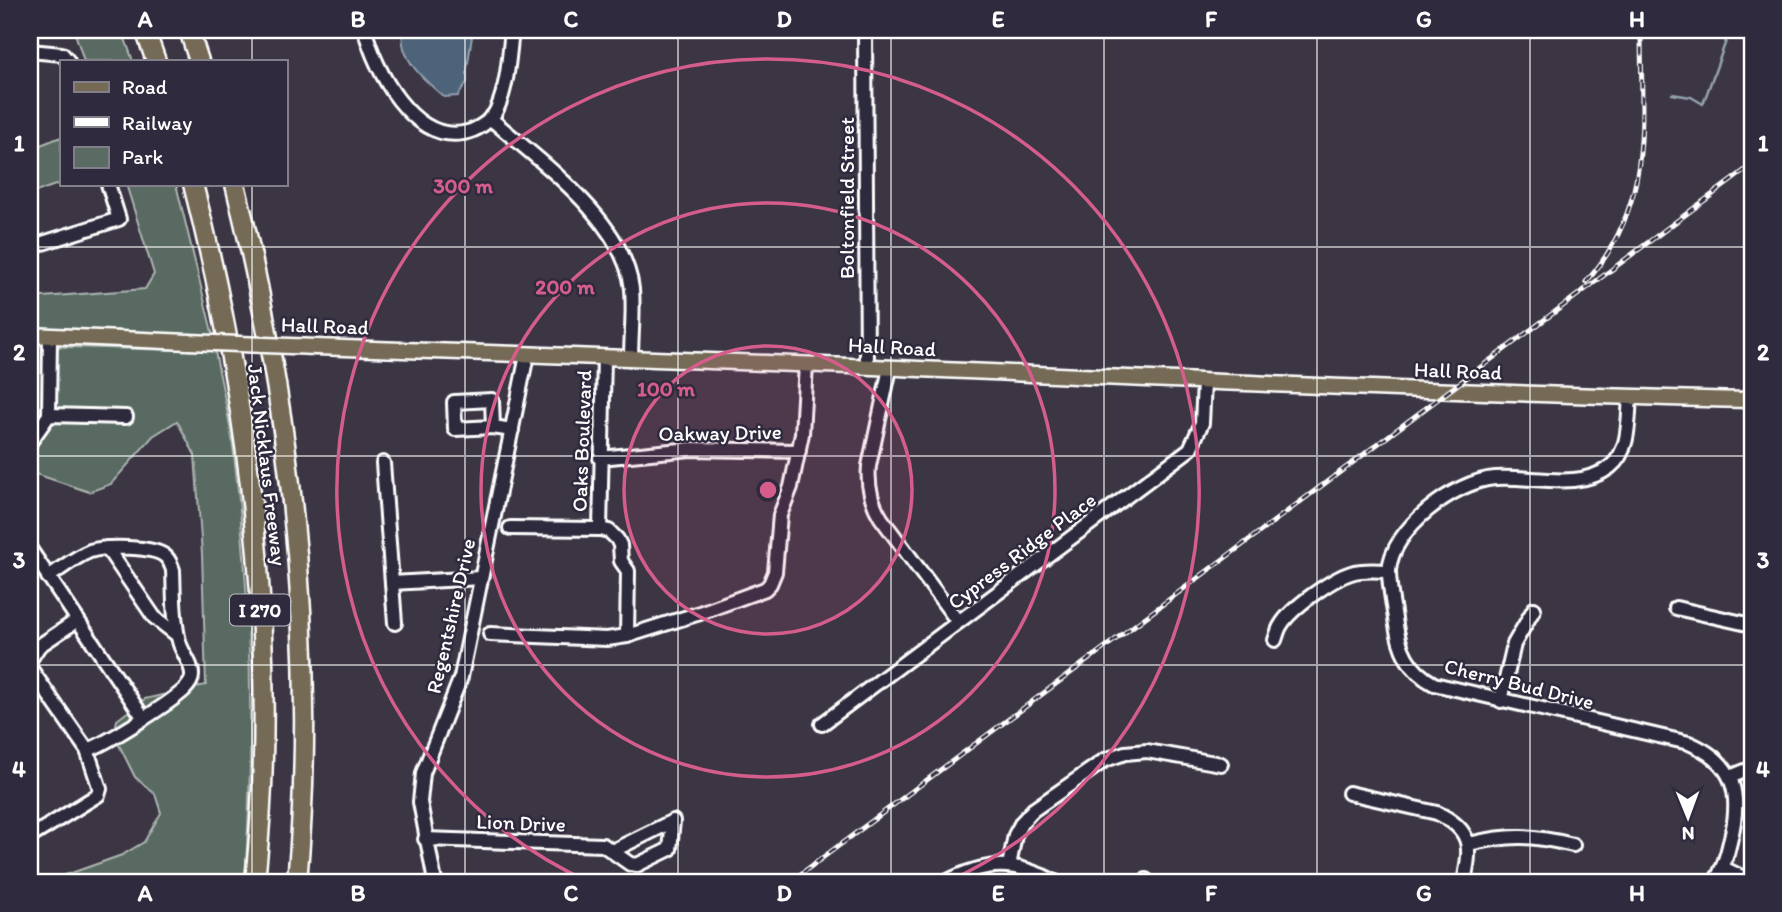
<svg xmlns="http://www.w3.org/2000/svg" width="1782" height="912" font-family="Itim,sans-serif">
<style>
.green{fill:#596b62;stroke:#acb5b0;stroke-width:2}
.water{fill:#4e6479;stroke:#95a2af;stroke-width:2}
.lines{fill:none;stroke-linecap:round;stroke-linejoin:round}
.stream{stroke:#95a2af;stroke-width:2.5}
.minor-casing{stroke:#fff;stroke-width:18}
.major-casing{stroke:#fff;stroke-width:19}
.highway-casing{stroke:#fff;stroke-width:23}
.minor{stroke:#2f2a3d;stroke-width:12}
.major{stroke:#756b55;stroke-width:14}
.highway{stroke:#756b55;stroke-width:18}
.rail-casing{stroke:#fff;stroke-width:5}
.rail{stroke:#2f2a3d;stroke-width:2.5;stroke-dasharray:8;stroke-linecap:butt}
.major-bridge-casing{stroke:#fff;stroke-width:19;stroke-linecap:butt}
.major-bridge{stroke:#756b55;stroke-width:14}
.grid{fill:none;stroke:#fff;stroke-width:2;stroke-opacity:0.55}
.ring{fill:none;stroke:#d45d8c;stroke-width:3.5}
.labels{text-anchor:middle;stroke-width:5;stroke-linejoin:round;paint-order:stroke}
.shield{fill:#2f2a3d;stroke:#c1bfc5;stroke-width:2}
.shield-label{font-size:19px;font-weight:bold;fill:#fff}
.street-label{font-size:21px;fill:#fff;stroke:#2f2a3d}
.centre{fill:#d45d8c;stroke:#2f2a3d;stroke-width:3.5}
.ring-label{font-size:21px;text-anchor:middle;font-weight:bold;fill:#d45d8c;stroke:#2f2a3d;stroke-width:5;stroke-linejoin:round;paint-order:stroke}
.neatline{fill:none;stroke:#fff;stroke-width:2.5}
.grid-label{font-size:23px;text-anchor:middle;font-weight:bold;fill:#fff}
</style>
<rect width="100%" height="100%" fill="#3c3544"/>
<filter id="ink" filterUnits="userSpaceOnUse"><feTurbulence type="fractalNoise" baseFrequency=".0143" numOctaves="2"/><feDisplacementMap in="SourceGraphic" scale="14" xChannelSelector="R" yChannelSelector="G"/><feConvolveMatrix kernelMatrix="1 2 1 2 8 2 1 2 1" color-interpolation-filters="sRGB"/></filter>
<g filter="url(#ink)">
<g class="green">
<polygon points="74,30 122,30 133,61 84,61"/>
<polygon points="61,137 61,183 30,194 30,149"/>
<polygon points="126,184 176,184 213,336 30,329 30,298 145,289 154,274"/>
<path d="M 30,346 L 215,351 C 221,383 229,414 233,446 C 251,590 255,737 245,882 L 46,882 L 122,855 L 144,842 L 161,813 L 155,794 L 135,777 L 114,735 L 117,720 L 145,699 L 206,685 L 202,554 L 195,455 L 177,421 L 153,436 L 111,484 L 89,492 L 30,472 Z"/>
</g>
<path class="water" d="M 403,30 L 473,30 L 467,69 L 467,82 L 458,96 L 444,97 C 424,80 398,58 403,30 Z"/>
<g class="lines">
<polyline class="stream" points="1672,94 1691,97 1703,104 1730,30"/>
<defs>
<g id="minor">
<path d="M 365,30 C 375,71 413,142 463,133 C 476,131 492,121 497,109 C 508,85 509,55 512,30"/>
<polyline points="865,30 867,367"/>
<polyline points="30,51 62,54 68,61"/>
<path d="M 490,118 C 540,162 624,220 632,289 C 634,312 631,336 631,359"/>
<polyline points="30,247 119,219 108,184"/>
<path d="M 890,368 L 869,466 C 867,486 871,502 881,518 L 958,622"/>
<path d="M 1630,397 C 1628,420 1630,452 1610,467 C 1579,491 1531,475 1495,478 C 1455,481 1391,529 1389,571 C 1389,587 1393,604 1395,619 C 1399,649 1408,670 1434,684 L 1689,743 C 1736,763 1742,795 1730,842 C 1727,856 1723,869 1715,882"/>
<polyline points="49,415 50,336"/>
<polyline points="493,427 492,400 454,402 455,429 493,427 512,430"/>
<polyline points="30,442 49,415 126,417"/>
<polyline points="600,458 691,449 799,451"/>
<polyline points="383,463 395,623"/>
<polyline points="510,528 600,529 609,531 617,539 620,545 621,561 628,571 627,636"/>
<polyline points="600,529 604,358"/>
<polyline points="107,548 154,617 177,635"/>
<polyline points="30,549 143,717"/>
<path d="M 48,577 C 61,569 75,557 90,551 C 104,546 153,546 165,556 C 170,560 171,565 173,570 C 174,593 173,618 179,641 C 181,652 193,664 192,676 C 192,681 187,687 184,690 C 170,703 103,746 87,750"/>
<polyline points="392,583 481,578"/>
<polyline points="1676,608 1752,625"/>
<polyline points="490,634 607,639 627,636 697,614 765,589 770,584 775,572 780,515 791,487 802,434 806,364"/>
<path d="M 1275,640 C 1277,635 1278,629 1281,625 C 1291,608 1332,579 1351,573 C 1363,569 1377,571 1389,571"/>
<polyline points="30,660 39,646 76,621"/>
<polyline points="30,668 87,750 100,789 98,795 30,837"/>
<polyline points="1501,701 1514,644 1534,609"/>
<polyline points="822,724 1190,449 1202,423 1204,383"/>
<polyline points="1730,777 1752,768"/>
<path d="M 1349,793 L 1437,813 C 1473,830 1471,847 1464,882"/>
<polyline points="425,839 603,845 630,864 637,865 670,849 673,821 612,851"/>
<path d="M 1469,844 C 1510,834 1532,835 1573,845"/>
<polyline points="1009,866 1015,835 1022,822 1033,810 1105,760 1125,753 1147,751 1221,764"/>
<polyline points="1723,868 1752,882"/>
<polyline points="435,882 420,802 423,773 461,677 527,355"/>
<path d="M 946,882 C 985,861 1015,860 1055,882"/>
<polyline points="1144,882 1146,880"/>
</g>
<g id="major">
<polyline points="30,335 189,342"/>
<path d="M 316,347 C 494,354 672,358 850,366 C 1151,379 1451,393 1752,400"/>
</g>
<g id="highway">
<polyline points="145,30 156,61"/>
<polyline points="189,30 199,61"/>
<path d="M 193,184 C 251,410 279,649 255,882"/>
<path d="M 235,184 C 291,411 318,648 297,882"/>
</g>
</defs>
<use href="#minor" class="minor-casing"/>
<use href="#major" class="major-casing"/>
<use href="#highway" class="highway-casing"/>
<use href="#minor" class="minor"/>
<use href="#major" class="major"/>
<use href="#highway" class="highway"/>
<defs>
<g id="rail">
<path d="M 1586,282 C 1654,205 1641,124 1641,30"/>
<polyline points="790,882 1752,165"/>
</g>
</defs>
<use href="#rail" class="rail-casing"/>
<use href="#rail" class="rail"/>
<defs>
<polyline id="major-bridge" points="189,342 316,347"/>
</defs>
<use href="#major-bridge" class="major-bridge-casing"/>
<use href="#major-bridge" class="major-bridge"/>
</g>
</g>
<path class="grid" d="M 252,30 L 252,61M 465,30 L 465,882M 678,30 L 678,882M 891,30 L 891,882M 1104,30 L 1104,882M 1317,30 L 1317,882M 1530,30 L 1530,882M 252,184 L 252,882M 30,247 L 1752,247M 30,456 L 1752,456M 30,665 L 1752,665"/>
<circle cx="768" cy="490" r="144" fill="#d45d8c" fill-opacity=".12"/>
<g class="ring">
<circle cx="768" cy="490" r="144"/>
<circle cx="768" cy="490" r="287"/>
<path d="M589 882A431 431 0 1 1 947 882"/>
</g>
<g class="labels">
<rect class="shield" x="230" y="594.5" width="60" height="31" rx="5"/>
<g class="shield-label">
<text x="260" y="617">I 270</text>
</g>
<g class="street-label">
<text transform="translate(847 198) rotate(-90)" y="7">Boltonfield Street</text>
<text transform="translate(325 326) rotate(2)" y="7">Hall Road</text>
<text transform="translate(892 347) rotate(3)" y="7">Hall Road</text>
<text transform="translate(1458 371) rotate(2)" y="7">Hall Road</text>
<text transform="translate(720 433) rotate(-1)" y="7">Oakway Drive</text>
<text transform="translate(582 441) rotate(-88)" y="7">Oaks Boulevard</text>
<text transform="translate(267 465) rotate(83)" y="7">Jack Nicklaus Freeway</text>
<text transform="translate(1022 551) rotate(-37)" y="7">Cypress Ridge Place</text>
<text transform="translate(451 616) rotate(-77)" y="7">Regentshire Drive</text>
<text transform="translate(1519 684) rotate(14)" y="7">Cherry Bud Drive</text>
<text transform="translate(521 823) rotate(2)" y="7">Lion Drive</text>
</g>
</g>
<circle cx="768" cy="490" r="10" class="centre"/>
<g class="ring-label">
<text x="463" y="193">300 m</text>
<text x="565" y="294">200 m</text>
<text x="666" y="396">100 m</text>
</g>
<rect width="1782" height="912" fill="none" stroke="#2f2a3d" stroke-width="77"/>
<rect x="60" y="60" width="228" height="126" fill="#2f2a3d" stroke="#827f8b" stroke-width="2"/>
<rect x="74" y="82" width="35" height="10" fill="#756b55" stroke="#827f8b" stroke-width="2"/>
<text x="122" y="94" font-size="21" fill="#ffffff">Road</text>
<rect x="74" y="117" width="35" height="10" fill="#ffffff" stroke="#827f8b" stroke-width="2"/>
<text x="122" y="130" font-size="21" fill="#ffffff">Railway</text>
<rect x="74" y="147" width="35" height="21" fill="#596b62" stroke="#827f8b" stroke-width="2"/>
<text x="122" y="164" font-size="21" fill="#ffffff">Park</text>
<g transform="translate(1688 817) rotate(179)" stroke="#2f2a3d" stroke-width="5" paint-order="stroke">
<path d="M0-5L12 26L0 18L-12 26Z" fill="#ffffff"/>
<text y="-10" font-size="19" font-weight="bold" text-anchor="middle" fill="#ffffff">N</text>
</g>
<rect x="38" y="38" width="1706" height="836" class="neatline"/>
<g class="grid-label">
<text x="145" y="27">A</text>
<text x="358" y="27">B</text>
<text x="571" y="27">C</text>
<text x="784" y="27">D</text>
<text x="998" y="27">E</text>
<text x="1211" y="27">F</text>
<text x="1424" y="27">G</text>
<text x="1637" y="27">H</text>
<text x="19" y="151">1</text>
<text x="1763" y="151">1</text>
<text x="19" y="360">2</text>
<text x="1763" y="360">2</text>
<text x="19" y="568">3</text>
<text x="1763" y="568">3</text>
<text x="19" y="777">4</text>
<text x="1763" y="777">4</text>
<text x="145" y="901">A</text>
<text x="358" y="901">B</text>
<text x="571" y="901">C</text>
<text x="784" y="901">D</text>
<text x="998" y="901">E</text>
<text x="1211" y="901">F</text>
<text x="1424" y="901">G</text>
<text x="1637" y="901">H</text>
</g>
</svg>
